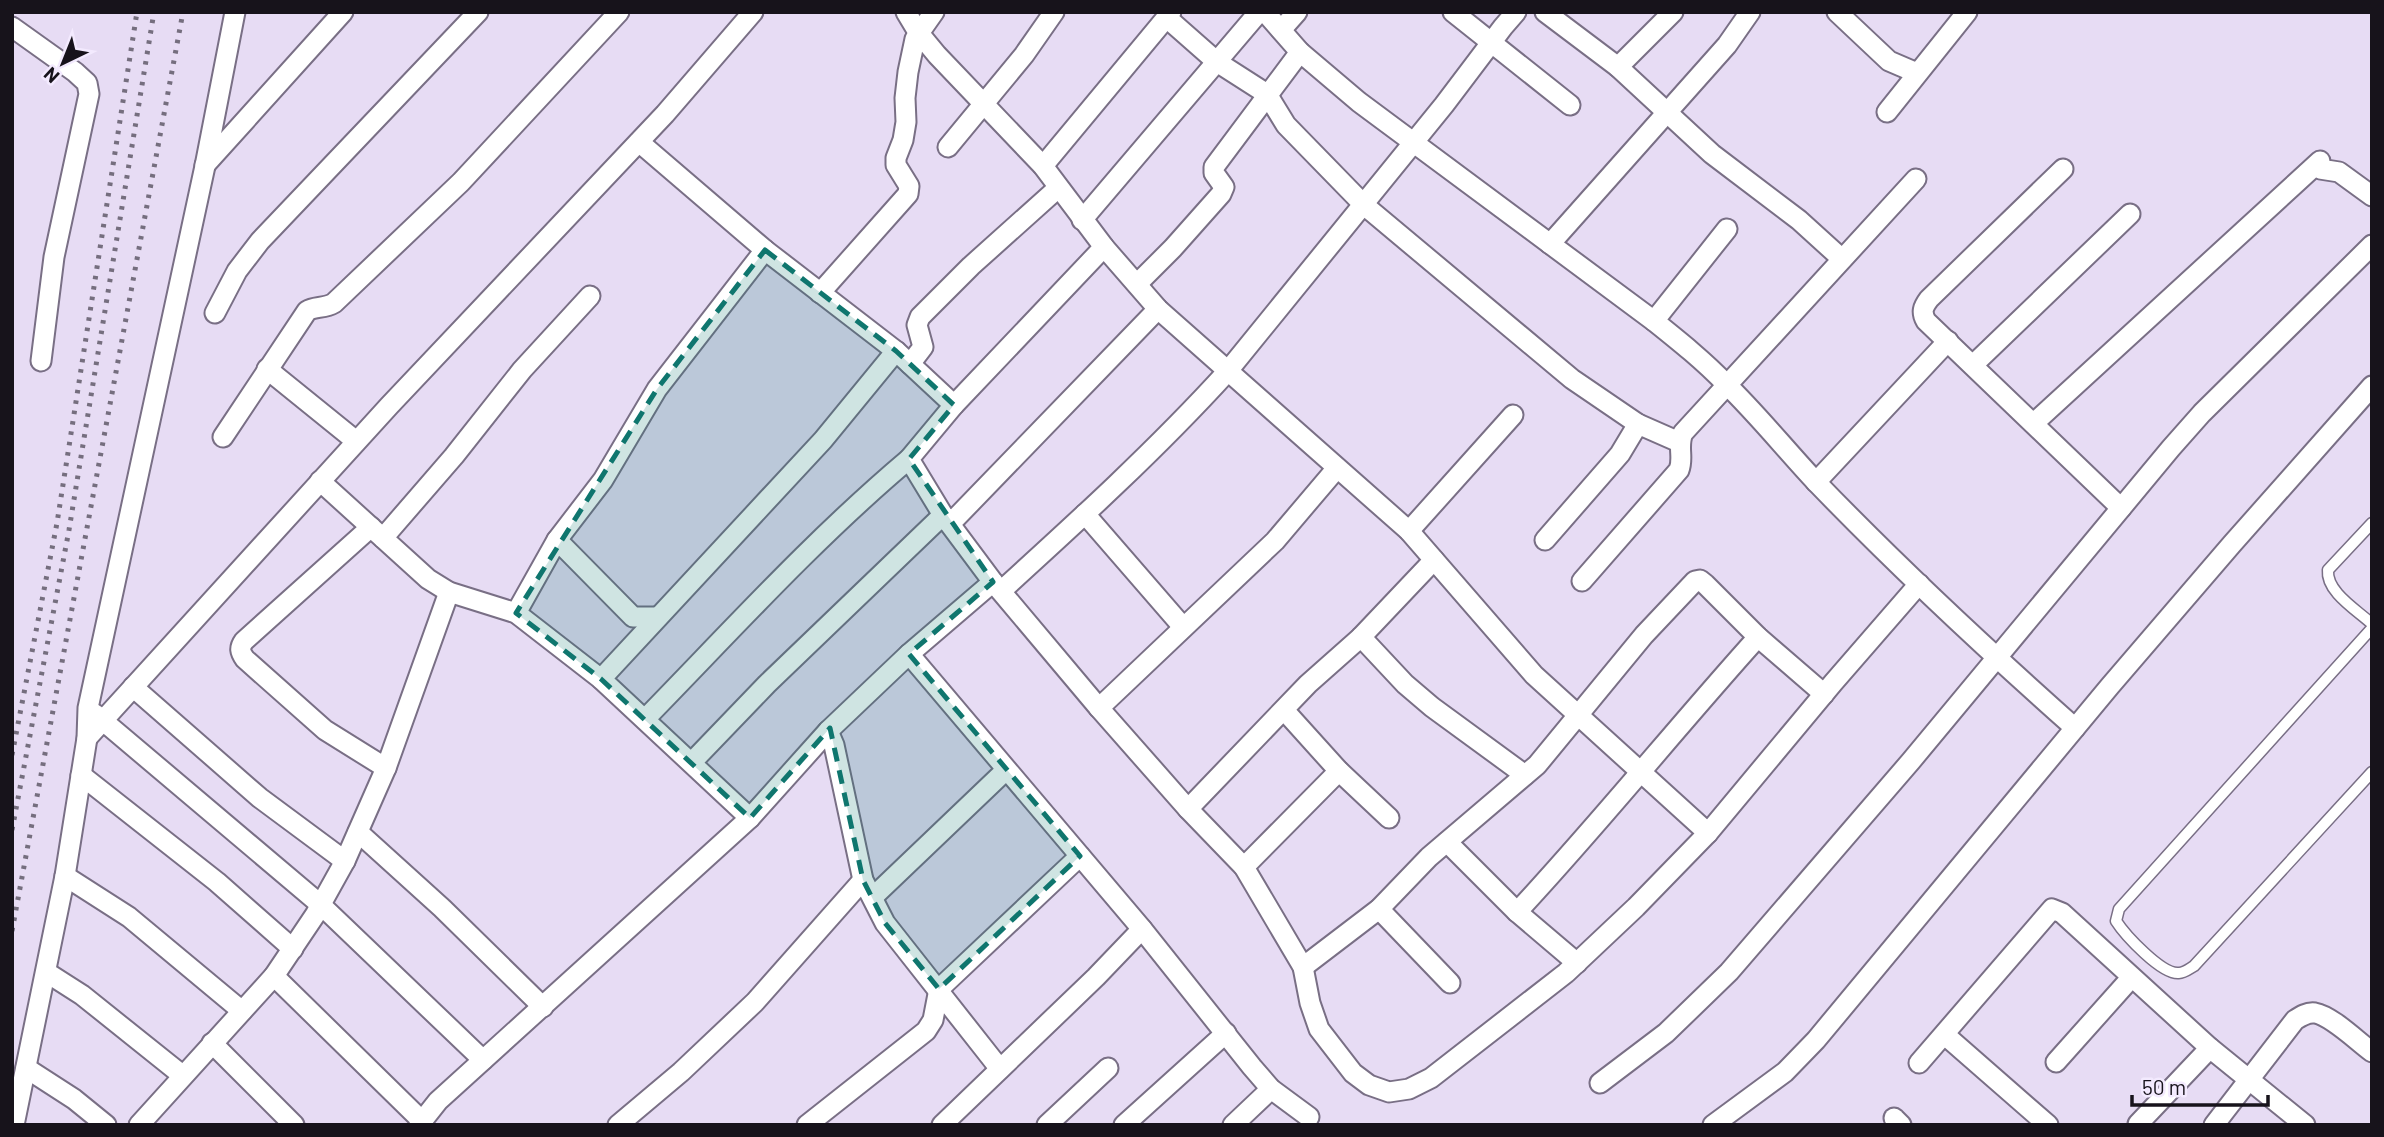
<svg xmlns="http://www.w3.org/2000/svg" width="2384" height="1137" font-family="Barlow,sans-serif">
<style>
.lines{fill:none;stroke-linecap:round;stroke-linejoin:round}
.service-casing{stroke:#796f85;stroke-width:13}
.minor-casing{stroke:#796f85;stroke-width:23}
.service{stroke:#fff;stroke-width:10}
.minor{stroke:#fff;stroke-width:19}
.rail{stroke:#756e7e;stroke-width:5;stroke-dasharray:3.5 7;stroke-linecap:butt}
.marked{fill:#0f766e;fill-opacity:0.2;stroke:#0f766e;stroke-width:5;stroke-dasharray:14 9;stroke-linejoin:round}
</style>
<rect width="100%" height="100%" fill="#e7dcf4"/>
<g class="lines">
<defs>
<g id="service">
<path d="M 2372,523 L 2328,570 C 2326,592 2357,610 2372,624"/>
<path d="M 2372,628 L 2119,909 L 2116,921 C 2125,935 2162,975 2179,973 C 2184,973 2189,969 2194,966 L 2372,772"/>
</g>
<g id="minor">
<polyline points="906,12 918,32 937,55 1043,166 1104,247 1158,309 1409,531 1534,675 1708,833"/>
<path d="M 1265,12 L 1300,52 L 1359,102 L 1654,321 C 1679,341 1704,361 1726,384 C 1758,415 1786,450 1816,482 C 1899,568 1986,649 2075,728"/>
<polyline points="1453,12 1570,105"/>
<polyline points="1545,12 1618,67 1712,154 1799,220 1842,259"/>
<polyline points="1837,12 1889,61 1917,73"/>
<polyline points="1167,18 1217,62 1267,94 1286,125 1364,205 1572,379 1638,424 1679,442"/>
<polyline points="12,27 75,72 87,83 89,94 54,257 41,361"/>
<polyline points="1281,30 1297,12"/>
<polyline points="1618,67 1673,12"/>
<polyline points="1887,112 1967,12"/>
<polyline points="639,142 765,250 896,351 954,405"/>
<polyline points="948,147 1024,55 1054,12"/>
<polyline points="205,165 343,12"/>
<polyline points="1043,166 1171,12"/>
<path d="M 2063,169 L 1929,299 C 1923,307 1921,312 1926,321 L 2121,508"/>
<polyline points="1082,220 1259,12"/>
<polyline points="1550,244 1727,45 1750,12"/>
<polyline points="1137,284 1173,248 1221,194 1224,187 1214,173 1214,167 1300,52"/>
<polyline points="820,293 908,194 909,186 896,165 896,158 903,140 906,122 905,98 908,72 915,39 934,12"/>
<polyline points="215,313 237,271 260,241 478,12"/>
<polyline points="1654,321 1727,229"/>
<polyline points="910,364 923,347 917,325 920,317 971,266 1058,188"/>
<polyline points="1973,365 2130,214"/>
<polyline points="267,369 356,441"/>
<polyline points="2034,423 2320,161 2320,169 2339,172 2372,196"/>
<path d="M 223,437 L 307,311 C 315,306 324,309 334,303 L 461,182 L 619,12"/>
<polyline points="320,481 428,579 449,592 516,613 601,679 750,818"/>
<polyline points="1816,482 1948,341"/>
<polyline points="1085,514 1183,627"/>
<polyline points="943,515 909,459 954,405 1104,247"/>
<polyline points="950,524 1158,309"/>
<path d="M 371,527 L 244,641 C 239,648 240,652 245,659 L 325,730 L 386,768"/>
<polyline points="1409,531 1513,415"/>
<polyline points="383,538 454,456 522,370 590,296"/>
<polyline points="557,540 633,617 658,617"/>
<polyline points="1545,540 1620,454 1638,424"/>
<path d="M 1582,581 L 1679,470 C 1684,458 1677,446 1683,433 L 1916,179"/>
<path d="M 1001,591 C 1078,521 1156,450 1227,372 L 1444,105 L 1503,27 L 1516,12"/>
<polyline points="516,613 557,540 603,480 657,389 765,250"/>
<polyline points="1361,637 1405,684 1432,707 1525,775"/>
<polyline points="909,654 1142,929 1252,1067 1271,1089 1309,1117"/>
<polyline points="601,679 823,440 896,351"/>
<polyline points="133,687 260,798 345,861"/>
<polyline points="1099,708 1275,541 1337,468"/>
<polyline points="1284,710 1339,771 1389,818"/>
<polyline points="95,714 321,905 483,1060"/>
<path d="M 645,719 C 731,631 814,539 909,459"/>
<polyline points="828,731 834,745 863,880 885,923 1000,1069"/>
<polyline points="87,738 389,406 665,114 753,12"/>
<polyline points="692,762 767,684 943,515 993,582 1099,708 1188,809 1244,867 1303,967 1310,1003 1319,1029 1353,1073 1369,1085 1389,1092 1409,1089 1431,1078 1566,973 1636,907 1708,833 1833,683 1919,584"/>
<polyline points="81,775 217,882 293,949"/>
<polyline points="1188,809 1308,684 1361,637 1434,560"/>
<polyline points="358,832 442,908 543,1007"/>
<polyline points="1447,842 1517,912 1577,963"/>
<polyline points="1244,867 1339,771"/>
<polyline points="65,876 129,917 242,1011"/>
<polyline points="873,897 1006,770"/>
<polyline points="1379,909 1450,983"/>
<path d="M 1517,912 C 1600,823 1676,728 1758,637"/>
<polyline points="1303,967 1379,909 1429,857 1537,765 1644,635 1695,581 1700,580 1705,584 1758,637 1824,694"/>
<polyline points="46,972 82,995 182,1075"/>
<polyline points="274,976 422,1121"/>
<polyline points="1945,1035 2048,1125"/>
<polyline points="212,1043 294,1125"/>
<polyline points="2056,1062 2131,978"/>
<polyline points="1919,1063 2052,909 2062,913 2210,1048 2305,1125"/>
<polyline points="26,1068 74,1099 106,1125"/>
<polyline points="1600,1083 1666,1033 1729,972 1911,761 2171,448 2202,413 2372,245"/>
<polyline points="1894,1118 1901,1125"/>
<polyline points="2138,1124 2210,1048"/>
<polyline points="14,1125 65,876 87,738 88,708 205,166 235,12"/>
<polyline points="139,1125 274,976 315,915 345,861 386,768 449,592"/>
<polyline points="419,1125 438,1101 750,818 828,731 909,654 993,582"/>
<polyline points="618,1125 681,1072 755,1002 863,880"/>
<polyline points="807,1125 926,1031 933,1020 939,989 1080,856"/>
<polyline points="942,1125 1096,977 1142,929"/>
<polyline points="1047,1125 1108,1068"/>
<polyline points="1124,1125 1226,1033"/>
<polyline points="1233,1125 1271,1089"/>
<polyline points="1713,1125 1785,1072 1816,1040 2110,686 2232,544 2372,386"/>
<path d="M 2214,1125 L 2295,1020 C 2301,1016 2307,1012 2315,1013 C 2332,1016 2358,1042 2372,1052"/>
</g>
</defs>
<use href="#service" class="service-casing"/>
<use href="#minor" class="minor-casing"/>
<use href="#service" class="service"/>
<use href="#minor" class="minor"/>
<g class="rail">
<polyline points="12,755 57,523 137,12"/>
<polyline points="12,830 69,530 154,12"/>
<polyline points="12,931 183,12"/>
</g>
</g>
<path class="marked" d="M 765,250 L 896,351 L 954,405 L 909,459 L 993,582 L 909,654 L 1080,856 L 939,989 L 885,923 L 863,880 L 830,728 L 750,818 L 601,679 L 516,613 L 657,389 Z"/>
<rect width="2384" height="1137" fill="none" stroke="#17131b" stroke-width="28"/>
<g transform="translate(63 63) rotate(223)" stroke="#f3eafe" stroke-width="5" paint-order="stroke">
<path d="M0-5L12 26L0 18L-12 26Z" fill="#17131b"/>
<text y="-10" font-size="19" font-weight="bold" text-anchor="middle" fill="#17131b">N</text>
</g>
<path d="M2132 1095v10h136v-10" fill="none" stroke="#17131b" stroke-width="3.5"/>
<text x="2142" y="1095" font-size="21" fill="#17131b" stroke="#f3eafe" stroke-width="5" paint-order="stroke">50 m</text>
</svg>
